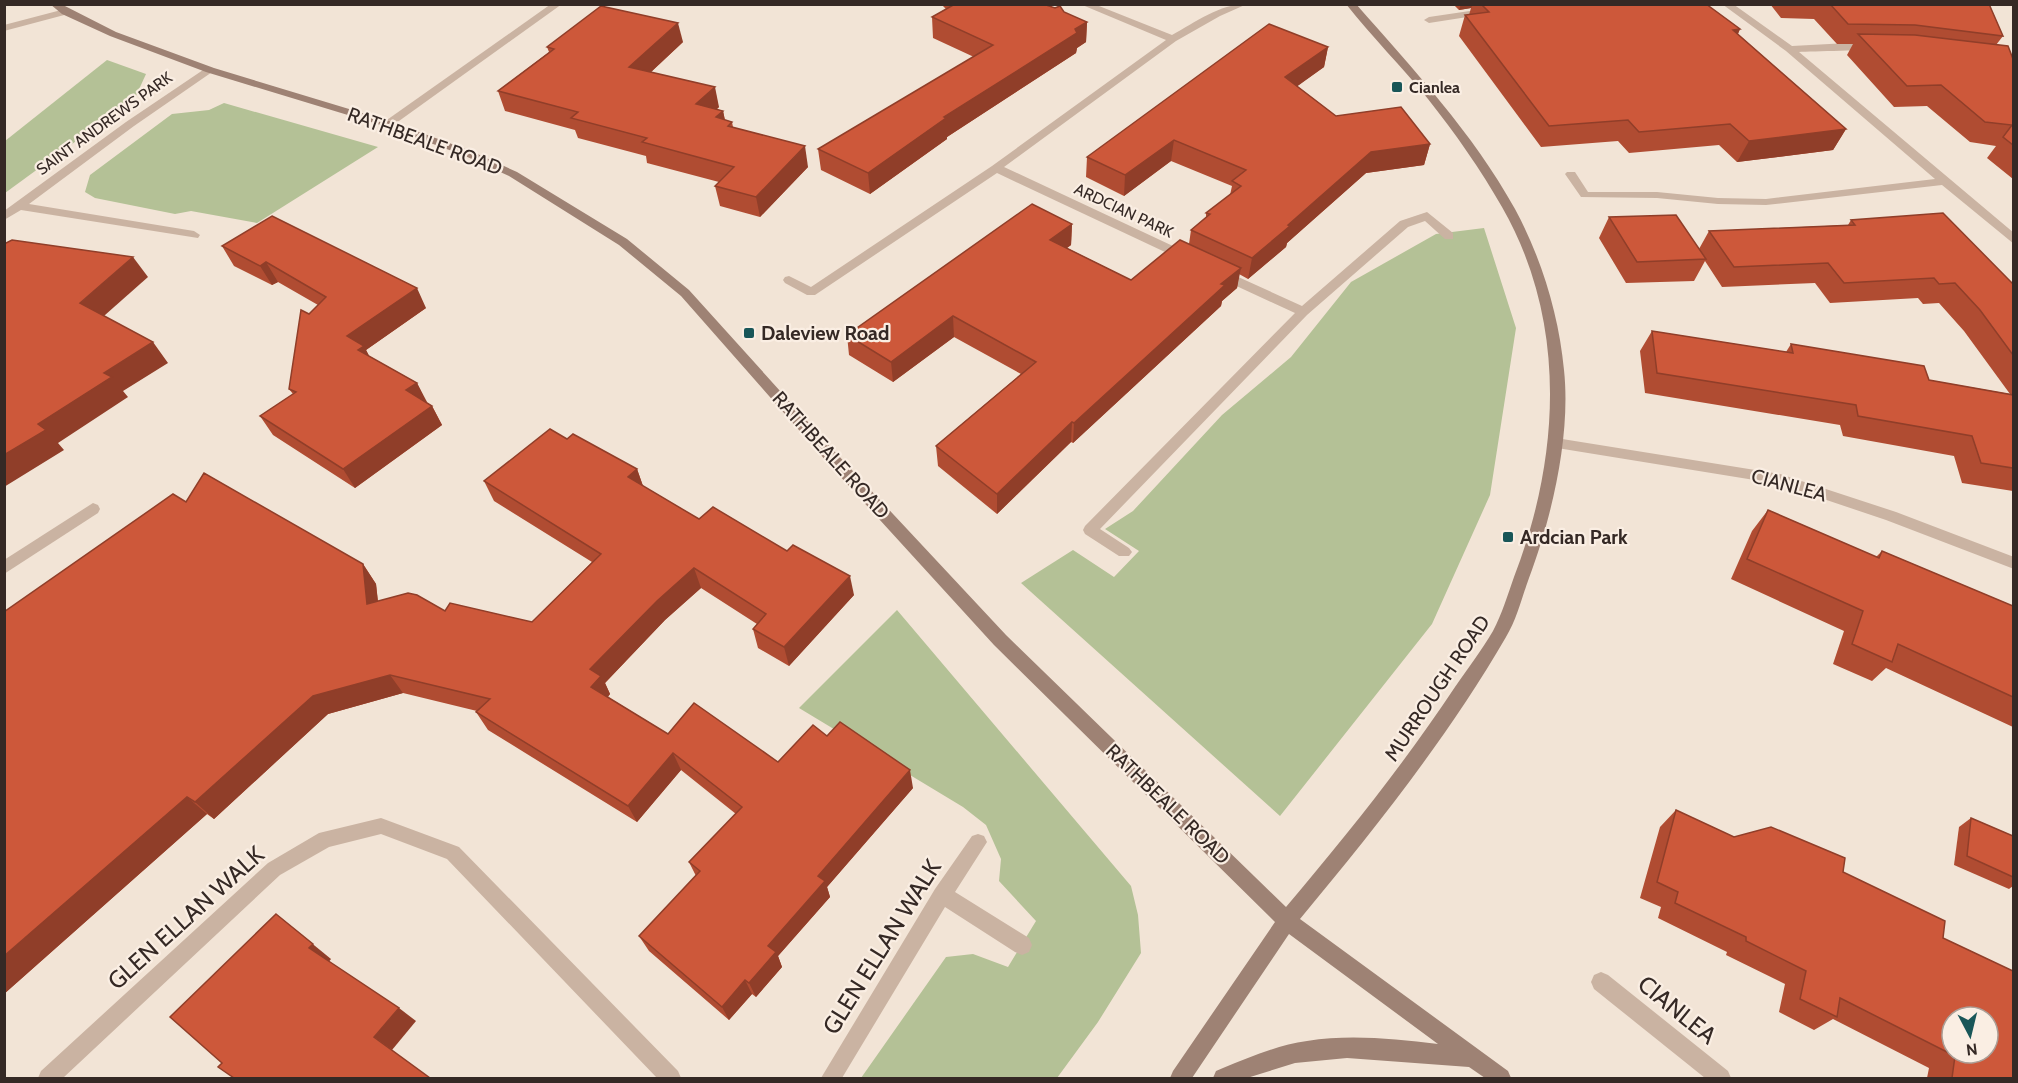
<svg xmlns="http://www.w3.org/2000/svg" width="2018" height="1083" font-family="Cabin,sans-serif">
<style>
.green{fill:#b4c196}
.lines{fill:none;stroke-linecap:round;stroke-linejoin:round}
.street{fill:#cab3a2;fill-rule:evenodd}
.secondary{fill:#9e8274;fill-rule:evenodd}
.wall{fill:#b04c32}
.shaded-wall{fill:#903e29}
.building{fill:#cd583a;stroke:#903e29;stroke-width:1.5;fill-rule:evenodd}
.poi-dot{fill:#195658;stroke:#faeee3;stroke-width:2}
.labels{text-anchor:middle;stroke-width:4.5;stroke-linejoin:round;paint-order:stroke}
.far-poi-label{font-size:16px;font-weight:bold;fill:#352925;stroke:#faeee3;text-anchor:start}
.far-street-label{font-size:16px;fill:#352925;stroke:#faeee3}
.street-label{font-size:20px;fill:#352925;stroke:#faeee3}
.poi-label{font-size:20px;font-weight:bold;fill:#352925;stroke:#faeee3;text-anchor:start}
.near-street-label{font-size:24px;fill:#352925;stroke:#faeee3}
</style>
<rect width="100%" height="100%" fill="#f2e4d6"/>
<g class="green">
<polygon points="107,60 146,74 135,98 5,193 5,141"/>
<polygon points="224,103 378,147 257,223 191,211 175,214 95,198 85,192 90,175 172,114 209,110"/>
<polygon points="1484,228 1516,328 1490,495 1432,624 1280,816 1021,583 1073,550 1114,577 1139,551 1105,529 1133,511 1222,415 1291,357 1351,282 1436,234"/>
<polygon points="897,610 1131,886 1138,915 1141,953 1098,1022 1057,1078 861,1078 946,957 973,954 1008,967 1036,921 999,881 1001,859 986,825 963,807 799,708"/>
</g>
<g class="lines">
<g class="street">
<polygon points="551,4 562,4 392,126 384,126 384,122"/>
<path d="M 1080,4 L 1094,4 L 1172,35 C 1196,22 1219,4 1247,4 L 1220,16 L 1176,41 L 1004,167 L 1190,254 L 1190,260 L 1182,260 L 997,173 L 815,295 L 807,295 L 785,283 L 783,280 L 785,277 L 789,276 L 811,287 L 992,166 L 1166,40 Z"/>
<path d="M 1722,4 L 1733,4 L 1792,46 L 1848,43 L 1875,46 L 1876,48 C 1871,51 1811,51 1799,52 L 2014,233 L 2014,244 L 1942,185 L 1766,205 L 1718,204 L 1657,198 L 1581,197 L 1565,174 L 1567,172 L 1575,172 L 1588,192 L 1657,192 L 1718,198 L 1766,199 L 1935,179 L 1786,51 Z"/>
<polygon points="1490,8 1495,11 1493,13 1429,23 1424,20 1429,17"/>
<polygon points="65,9 68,10 68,14 4,31 4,25"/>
<polygon points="206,68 215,70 134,126 29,204 194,231 200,235 198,238 21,210 4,220 4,211 126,122"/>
<polygon points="1427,212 1453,233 1453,239 1445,239 1425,221 1408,227 1307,315 1100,529 1129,548 1132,552 1129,556 1119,556 1085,534 1083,530 1085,526 1295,313 1217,277 1217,271 1225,271 1302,306 1400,221"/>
<polygon points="1556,438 1780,474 1896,512 2014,557 2014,569 1886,520 1779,484 1551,447 1549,443 1551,439"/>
<polygon points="93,503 98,505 100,509 98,513 4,574 4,560"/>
<polygon points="381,818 459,847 678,1071 681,1078 657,1078 447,859 381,834 329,847 280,875 63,1078 38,1078 41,1071 268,863 319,833"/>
<polygon points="978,834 984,836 987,842 955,892 1029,938 1032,945 1029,952 1022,955 1015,952 945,907 842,1078 821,1078 935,889 972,836"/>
<polygon points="1601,972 1608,975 1728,1071 1731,1078 1705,1078 1594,989 1591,982 1594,975"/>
</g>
<path class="secondary" d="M 50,4 L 61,4 L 116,32 L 214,68 L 392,122 L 471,151 L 517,172 L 627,239 L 689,290 L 837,454 L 1006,635 L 1286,907 C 1346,836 1404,764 1455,687 C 1468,668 1482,650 1493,631 C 1502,614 1508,594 1514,577 C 1560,458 1568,322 1502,207 C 1481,170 1455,133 1428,99 C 1402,67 1372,37 1346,4 L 1356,4 C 1413,69 1473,133 1515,209 C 1541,257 1559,315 1564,370 C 1571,435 1552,517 1529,578 C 1522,597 1517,619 1506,637 C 1448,737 1374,830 1300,919 L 1508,1071 L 1511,1078 L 1485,1078 L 1469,1067 L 1347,1058 L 1295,1063 L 1247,1078 L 1213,1078 L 1216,1071 L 1223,1068 C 1250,1057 1278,1045 1307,1041 C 1351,1034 1394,1039 1438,1044 L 1289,934 L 1192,1078 L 1170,1078 L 1173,1071 L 1275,922 L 994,645 L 827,462 L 681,296 L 619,245 L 509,176 L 463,155 L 384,126 L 206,72 L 110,36 L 62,14 Z"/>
</g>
<g class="wall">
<polygon points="941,4 1043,4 1087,22 1086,42 1077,48 1076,53 947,137 947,139 870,194 821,170 818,149 974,57 933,38 932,17 946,9"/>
<polygon points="1453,4 1706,4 1740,29 1738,34 1846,129 1833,150 1737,162 1719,145 1629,153 1618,141 1541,147 1459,36 1465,15 1469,15 1471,8 1459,10"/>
<polygon points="1770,4 1989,4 2003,36 1996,45 2013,59 2013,179 1987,158 1996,146 1970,142 1927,106 1894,107 1847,55 1853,44 1837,44 1814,19 1781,18"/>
<polygon points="683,42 651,72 719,107 717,109 723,111 725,120 732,122 733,127 808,167 760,217 720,206 715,186 719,182 647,163 646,156 578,138 575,130 505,111 498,91 549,52 547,47"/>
<polygon points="1328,47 1324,67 1297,86 1336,116 1430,144 1424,165 1366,173 1287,243 1286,247 1248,279 1239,274 1237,288 1222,301 1221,306 1073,443 1071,442 997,514 938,466 936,446 1021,374 954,337 893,382 849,355 847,335 1072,224 1071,245 1067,248 1131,280 1189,244 1191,230 1206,218 1206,213 1230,195 1232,186 1171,161 1124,196 1086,177 1087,157"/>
<polygon points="1609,217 1699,249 1709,231 1848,225 1851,220 2013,284 2013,491 1962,483 1954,456 1843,436 1840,425 1645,393 1640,351 1652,331 1786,352 1791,344 1929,380 2010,394 1964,331 1939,303 1923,304 1918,298 1830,303 1815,283 1722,287 1705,261 1694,281 1626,283 1599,238"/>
<polygon points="222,246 426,308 366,350 369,356 417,383 426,402 432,406 442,425 355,488 273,435 260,416 293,394 289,389 309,314 318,305 278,282 272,285 234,266"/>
<polygon points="567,439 637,469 643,486 699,519 854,595 789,666 758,648 753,629 757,624 701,588 665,620 605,683 610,694 608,697 668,734 778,762 827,736 913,788 827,887 830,897 778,956 782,967 756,997 752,994 729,1020 649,951 639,936 696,876 689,862 736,814 681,770 637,822 488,730 476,712 477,711 403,693 328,714 214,819 207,814 4,994 186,502 363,564 376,584 378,601 445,611 532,622 592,562 494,501 484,481"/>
<polygon points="1768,510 1876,557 1882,551 2013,606 2013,727 1886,668 1872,681 1833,664 1844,631 1731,579 1752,531"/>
<polygon points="1676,810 1734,837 1843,872 1943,938 2013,971 2013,965 2013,1078 1927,1078 1929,1068 1833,1019 1814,1030 1779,1012 1785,984 1726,955 1727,952 1658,918 1661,907 1640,898 1660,827"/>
<polygon points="1971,818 2013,836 2013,886 2009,889 1954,865 1959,827"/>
</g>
<g class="shaded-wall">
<polygon points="1461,4 1473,4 1471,8 1459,10"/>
<polygon points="1087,22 1086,42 1077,48 1076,53 947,137 947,139 870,194 868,173 944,117 1075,29"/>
<polygon points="678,23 683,42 635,87 629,67"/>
<polygon points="1740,29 1730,50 1733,30"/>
<polygon points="1328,47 1324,67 1281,98 1285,77"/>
<polygon points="715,87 719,107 700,124 696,104"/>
<polygon points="723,111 727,131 716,117"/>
<polygon points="1846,129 1833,150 1737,162 1749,141"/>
<polygon points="1174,140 1171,161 1124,196 1125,175"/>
<polygon points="1430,144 1424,165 1366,173 1287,243 1286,247 1248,279 1252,258 1288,225 1371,152"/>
<polygon points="805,146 808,167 760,217 756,197"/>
<polygon points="1072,224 1071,245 1050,260 1050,240"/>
<polygon points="133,257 148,277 96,323 80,303"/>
<polygon points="266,262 278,282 272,285 260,266"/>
<polygon points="1241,268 1237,288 1222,301 1221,306 1073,443 1074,423 1221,284"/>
<polygon points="417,288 426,308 366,350 374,365 369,369 347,336"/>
<polygon points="953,316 954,337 893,382 891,362"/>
<polygon points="153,342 168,363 123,391 128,397 58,443 64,450 4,487 4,455 38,424 104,373"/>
<polygon points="417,383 427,402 417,409 406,390"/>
<polygon points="432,406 442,425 355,488 343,469"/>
<polygon points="1072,422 1071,442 997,514 997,494"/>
<polygon points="637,469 644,489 628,477"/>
<polygon points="363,564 376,584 380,623 367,604"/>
<polygon points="694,568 701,588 665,620 605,683 610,694 600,705 591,687 590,669 657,601"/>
<polygon points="850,576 854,595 789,666 784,647"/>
<polygon points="390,675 403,693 328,714 214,819 195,802 313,696"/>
<polygon points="673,753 681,770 637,822 628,806"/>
<polygon points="910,770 913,788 827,887 830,897 778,956 782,967 756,997 749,983 768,946 818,876"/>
<polygon points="187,797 207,814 4,994 4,956"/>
<polygon points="276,914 331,959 328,963 309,948"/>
<polygon points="745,980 752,994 729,1020 722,1007"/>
<polygon points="399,1008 416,1021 392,1050 374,1037"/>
</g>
<g class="building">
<polygon points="955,4 1043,4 1055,8 1060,6 1064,12 1087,22 1075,29 1077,33 944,117 946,118 868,173 818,149 993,45 932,17"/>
<polygon points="1481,4 1706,4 1740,29 1733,30 1846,129 1749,141 1730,124 1639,132 1628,120 1549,126 1465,15 1489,12"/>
<polygon points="1830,4 1989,4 2003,36 1915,25 1848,24"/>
<polygon points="601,6 678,23 629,67 715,87 696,104 723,111 716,117 732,122 728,126 805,146 756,197 715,186 734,167 642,142 647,138 571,118 578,112 498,91 554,49 547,47"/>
<polygon points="1269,24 1328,47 1285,77 1336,116 1401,107 1430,144 1371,152 1288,225 1290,226 1252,258 1191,230 1210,214 1206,213 1241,186 1232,181 1246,170 1174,140 1125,175 1087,157"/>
<polygon points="1858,34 1915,35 2008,46 2013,59 2013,145 2003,137 2012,125 1985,122 1941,85 1907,86"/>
<polygon points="1032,204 1072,224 1050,240 1131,280 1180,240 1241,268 1221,284 1225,285 1074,423 1072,422 997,494 936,446 1036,362 953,316 891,362 847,335"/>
<polygon points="1943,213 2013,284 2013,355 1980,310 1955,283 1939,284 1934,278 1844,283 1828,263 1734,267 1709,231 1855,225 1851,220"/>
<polygon points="1676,215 1706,259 1637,262 1609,217"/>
<polygon points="272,216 417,288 347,336 364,346 358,350 417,383 406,390 432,406 343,469 260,416 296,392 289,389 301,310 309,314 326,297 266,262 260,266 222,246"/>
<polygon points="12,240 133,257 80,303 153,342 104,373 112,377 38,424 46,430 4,455 4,244"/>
<polygon points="1652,331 1793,353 1791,344 1924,366 1929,380 2013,395 2013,468 1981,463 1972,436 1858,416 1856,405 1657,373"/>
<polygon points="550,429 567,439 573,434 637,469 628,477 699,519 713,507 787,551 793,545 850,576 784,647 753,629 766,614 694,568 657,601 590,669 601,676 591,687 668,734 694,703 778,762 813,725 827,736 840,722 910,770 818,876 825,881 768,946 776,952 749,983 745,980 722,1007 639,936 700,871 689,862 742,807 673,753 628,806 476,712 490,699 390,675 313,696 195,802 187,797 4,956 4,612 173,494 186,502 204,473 363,564 367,604 408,593 417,595 445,611 450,603 532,622 601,554 484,481"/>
<polygon points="1768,510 1879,558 1882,551 2013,606 2013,697 1898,644 1892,662 1852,644 1863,611 1747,559"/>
<path d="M 1676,810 L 1734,837 L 1771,827 L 1845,858 L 1843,872 L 1945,921 L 1943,938 L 2013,971 L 2013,1078 L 1952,1078 L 1955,1056 L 1840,998 L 1837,1017 L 1800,999 L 1806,971 L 1746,941 L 1746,937 L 1675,903 L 1678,892 L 1657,882 ZM 1952,1017 L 1988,1017 L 1988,1053 L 1952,1053 Z"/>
<polygon points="1971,818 2013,836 2013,877 1967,856"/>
<polygon points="276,914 313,944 309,948 399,1008 374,1037 430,1078 234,1078 218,1067 222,1063 170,1017"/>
</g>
<g class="poi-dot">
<rect x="1391" y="81" width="12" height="12" rx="3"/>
<rect x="743" y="327" width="12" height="12" rx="3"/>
<rect x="1502" y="531" width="12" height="12" rx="3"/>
</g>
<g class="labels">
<g class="far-poi-label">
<text x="1409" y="93">Cianlea</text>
</g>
<g class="far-street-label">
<text transform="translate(104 123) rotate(-36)" y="6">SAINT ANDREWS PARK</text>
<text transform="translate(1124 210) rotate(25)" y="6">ARDCIAN PARK</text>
</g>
<g class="street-label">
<text transform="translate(425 141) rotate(20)" y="7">RATHBEALE ROAD</text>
<text transform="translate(831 455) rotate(48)" y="7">RATHBEALE ROAD</text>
<text transform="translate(1789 485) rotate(15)" y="7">CIANLEA</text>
<text transform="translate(1437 688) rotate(-56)" y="7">MURROUGH ROAD</text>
<text transform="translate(1168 804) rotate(44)" y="7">RATHBEALE ROAD</text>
</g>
<g class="poi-label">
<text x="761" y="340">Daleview Road</text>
<text x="1520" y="544">Ardcian Park</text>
</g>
<g class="near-street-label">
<text transform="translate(186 918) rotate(-42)" y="8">GLEN ELLAN WALK</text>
<text transform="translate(882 947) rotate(-58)" y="8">GLEN ELLAN WALK</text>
<text transform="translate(1677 1010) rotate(39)" y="8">CIANLEA</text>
</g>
</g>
<rect width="2018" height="1083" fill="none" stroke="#352925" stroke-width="12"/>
<g transform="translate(1970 1035) rotate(173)"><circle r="28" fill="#faeee3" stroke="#ab9f97" stroke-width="1.5"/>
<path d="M0-4.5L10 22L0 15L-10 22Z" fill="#195658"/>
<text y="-9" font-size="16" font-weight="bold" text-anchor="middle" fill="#352925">N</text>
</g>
</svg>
